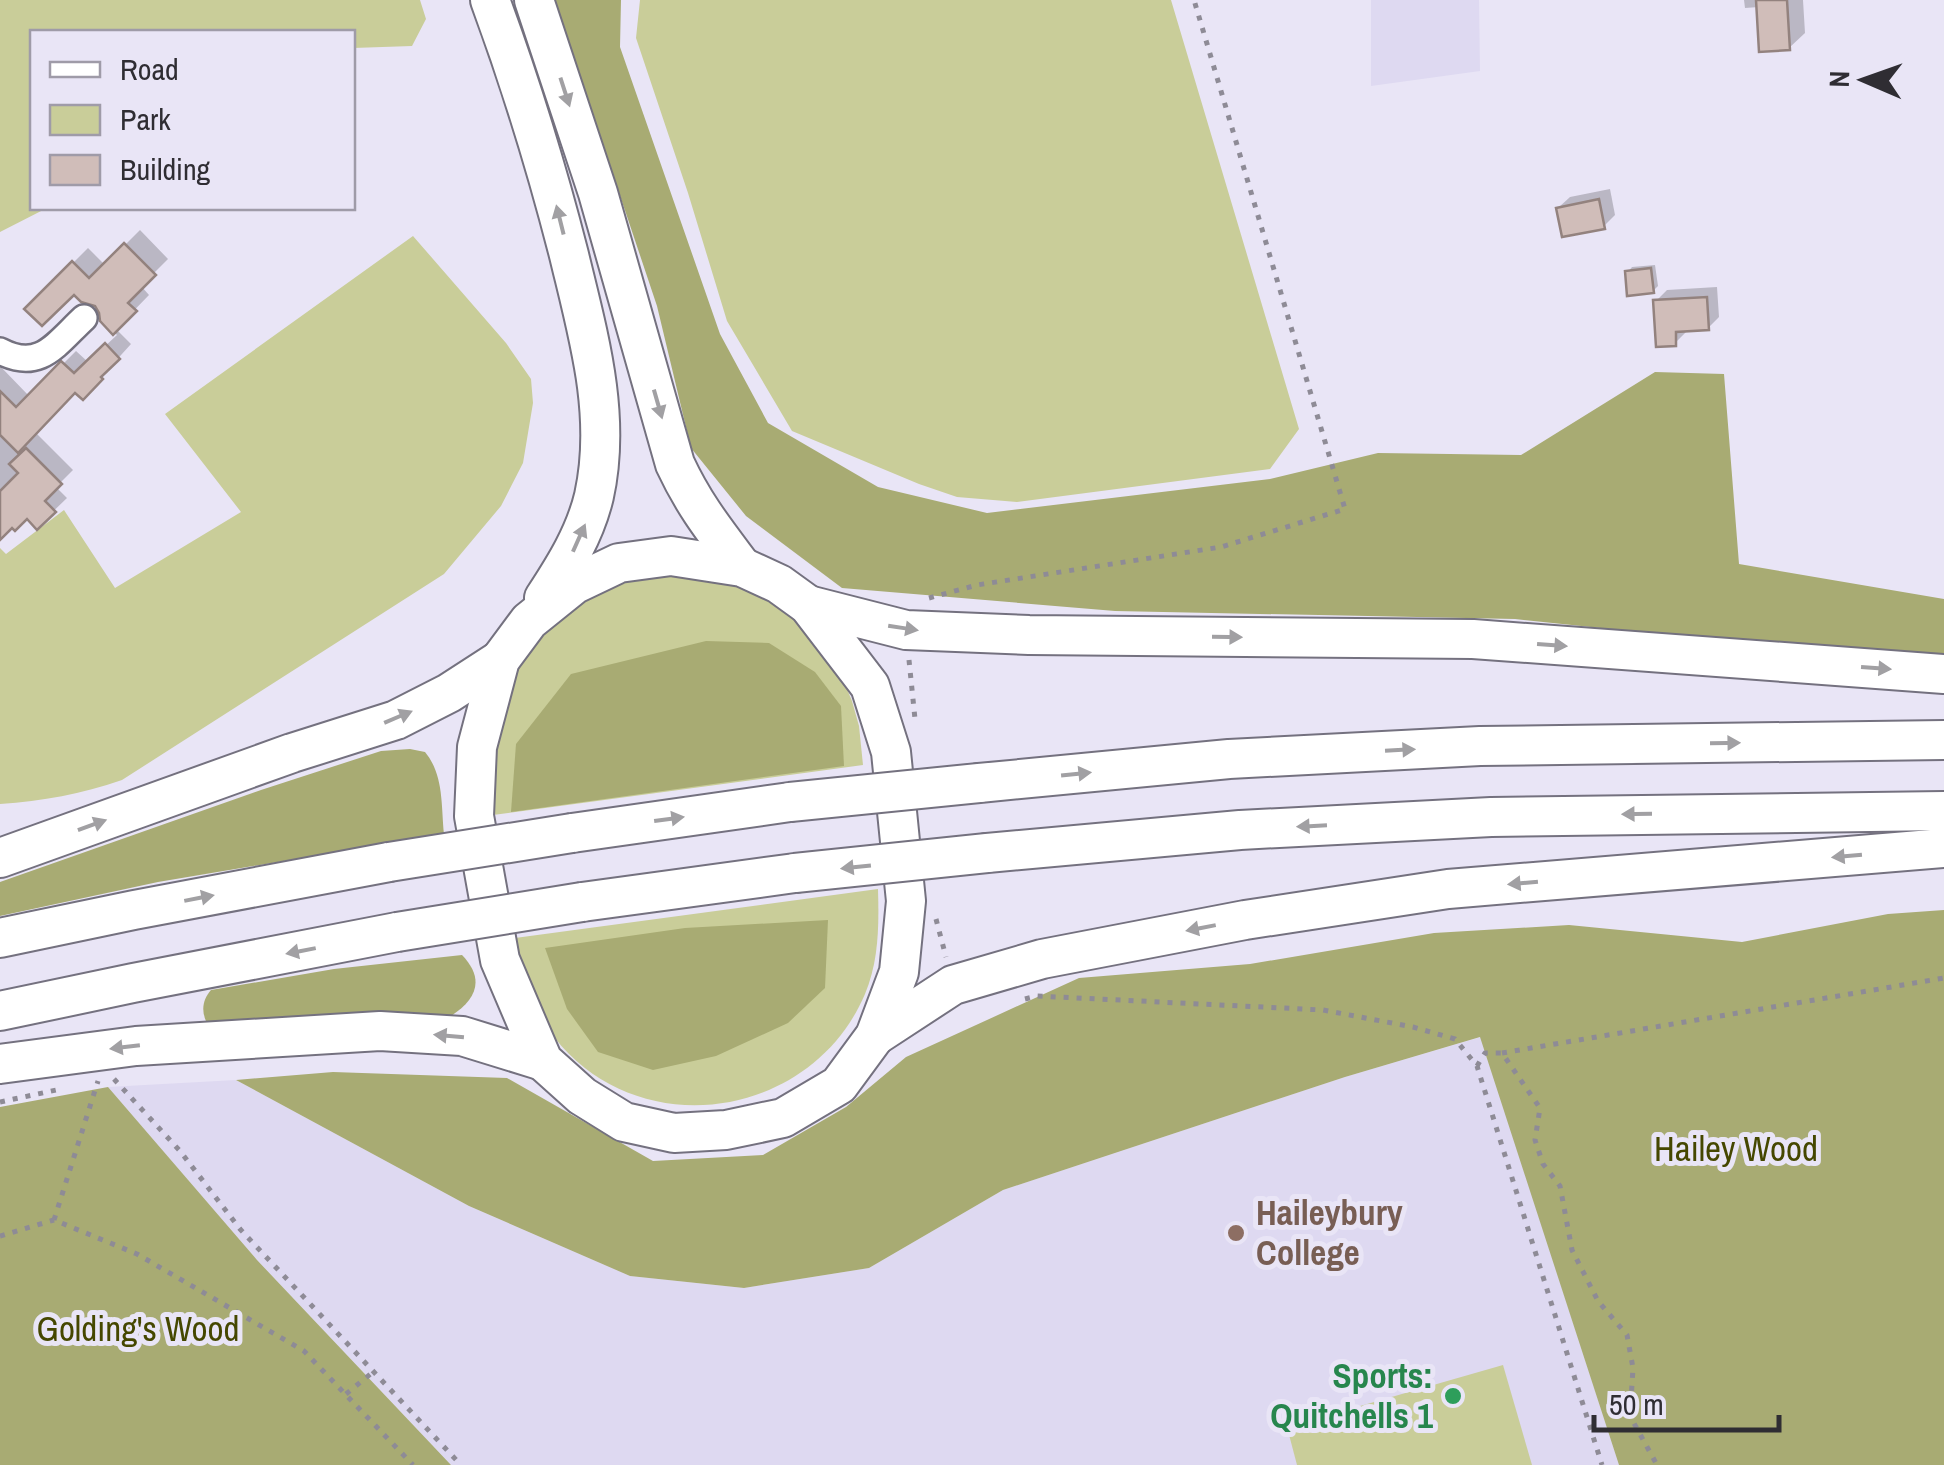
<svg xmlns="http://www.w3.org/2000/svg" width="1944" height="1465" font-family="'Archivo Narrow',sans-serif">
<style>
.built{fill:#ded9f1}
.green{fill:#c9cd99}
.forest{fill:#a8ab73}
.shadow{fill:#0003}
.building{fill:#d0bdb9;stroke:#93827e;stroke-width:2.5}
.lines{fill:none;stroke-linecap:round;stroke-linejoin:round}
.minor-casing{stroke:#74717f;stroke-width:30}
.highway-casing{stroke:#74717f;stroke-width:42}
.path{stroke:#8e8b96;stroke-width:5;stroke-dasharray:5 8;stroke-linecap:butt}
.minor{stroke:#fff;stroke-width:25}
.highway{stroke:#fff;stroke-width:38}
.highway-bridge-casing{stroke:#74717f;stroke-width:42;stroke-linecap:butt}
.highway-bridge{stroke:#fff;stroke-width:38}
.oneway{fill:#a1a0a3}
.education-dot{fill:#8d6e63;stroke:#e9e5f6;stroke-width:4}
.leisure-dot{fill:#2e9e5b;stroke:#e9e5f6;stroke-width:4}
.labels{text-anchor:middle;stroke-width:10;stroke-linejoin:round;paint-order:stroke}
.park-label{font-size:35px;fill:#454700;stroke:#e9e5f6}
.education-label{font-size:35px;font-weight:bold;fill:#785e54;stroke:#e9e5f6;text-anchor:start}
.leisure-label{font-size:35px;font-weight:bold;fill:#27864d;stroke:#e9e5f6;text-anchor:end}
</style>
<rect width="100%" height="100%" fill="#e9e5f6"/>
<g class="built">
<polygon points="1371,0 1479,0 1480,71 1371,86"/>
<polygon points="1481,1037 1619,1465 451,1465 257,1260 108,1087 236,1080 469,1206 630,1276 744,1288 869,1268 1003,1190 1345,1077"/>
</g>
<g class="green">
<polygon points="0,0 420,0 426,19 412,46 353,48 352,32 32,32 32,208 47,208 0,232"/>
<polygon points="640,0 1171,0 1299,429 1270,469 1017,502 957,497 919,484 792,431 727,321 688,193 636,38"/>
<path d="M 413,236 L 506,343 L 531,379 L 533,403 L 523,463 L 501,506 L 444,574 L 122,780 C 81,794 43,801 0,804 L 0,548 L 6,554 L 64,510 L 115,588 L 241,512 L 165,414 Z"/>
<polygon points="675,574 726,581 773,602 794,617 842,677 852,701 859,726 863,765 493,815 488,750 522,655 556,617 600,590 624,582"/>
<path d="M 878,889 C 879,925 879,960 865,994 C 812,1119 639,1146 554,1037 C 532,1008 522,973 515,938 Z"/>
<polygon points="1503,1365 1532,1465 1297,1465 1287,1427"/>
</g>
<g class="forest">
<polygon points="551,0 621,0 620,47 720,334 768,423 878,487 987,513 1270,479 1378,453 1521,455 1655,372 1724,374 1739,564 1944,599 1944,664 1515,619 1115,611 842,588 746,516 691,448 657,306 578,70"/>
<polygon points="706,641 769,643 815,672 841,706 844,766 511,812 516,744 571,674"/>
<path d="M 410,749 L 425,752 C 444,775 441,805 444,834 L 158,882 L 0,916 L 0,882 L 261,790 L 381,751 Z"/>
<polygon points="1944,910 1944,1465 1619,1465 1480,1037 1345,1077 1003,1190 869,1268 744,1288 630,1276 469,1206 236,1080 333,1072 507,1078 653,1161 763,1155 846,1107 906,1057 1079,978 1250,964 1434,933 1569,925 1742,942 1888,914"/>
<polygon points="828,920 825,988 788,1023 716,1056 653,1070 598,1052 567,1009 545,948 685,928"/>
<path d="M 462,955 C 485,979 477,999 451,1016 L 218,1027 L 206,1021 C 201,1010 203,999 211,990 L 334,969 Z"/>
<polygon points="108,1087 257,1260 451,1465 0,1465 0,1107"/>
</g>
<g class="shadow">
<polygon points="1744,0 1803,0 1805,33 1789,48 1759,7 1745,8"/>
<polygon points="1610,189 1615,215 1604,226 1558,208 1570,197"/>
<polygon points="140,230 168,259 141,286 149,295 116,329 131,344 83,397 75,390 35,432 73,470 56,487 67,498 37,527 27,516 12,525 0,537 0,366 30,397 76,351 88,362 117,335 102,320 96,304 74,291 27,309 88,248 105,265"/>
<polygon points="1655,265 1658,286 1653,291 1628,272 1632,267"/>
<polygon points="1717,287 1719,317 1708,328 1686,329 1686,332 1675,343 1656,301 1667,290"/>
</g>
<g class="building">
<polygon points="1756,0 1787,0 1790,50 1759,52"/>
<polygon points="1599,199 1605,229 1562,237 1556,208"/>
<polygon points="124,243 156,275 128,303 137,311 113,335 100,321 99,313 95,306 81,302 74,295 42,326 24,309 72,261 89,278"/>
<polygon points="1651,268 1654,293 1627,296 1625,271"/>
<polygon points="1707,297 1709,330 1676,332 1676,346 1656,347 1653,300"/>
<polygon points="105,343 120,359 101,377 103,379 83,400 75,393 18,453 0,435 0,391 16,407 61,361 74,373"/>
<polygon points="26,448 62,484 45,501 56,512 37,530 27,519 15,531 12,528 0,540 0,491 18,473 9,464"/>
</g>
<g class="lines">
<defs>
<path id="minor" d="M 0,351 C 40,372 56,344 84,318"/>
<g id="highway">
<path d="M 490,0 C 521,84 547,169 569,255 C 588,334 612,415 594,496 C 585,534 565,566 544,598"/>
<path d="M 534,0 L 598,193 L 675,464 C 694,505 715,531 742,567"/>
<polygon points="671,556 742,567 779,584 808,605 870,686 891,752 906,901 899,972 875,1036 839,1085 783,1118 726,1130 674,1133 624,1122 582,1096 543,1061 500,960 474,816 477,747 500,660 529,621 575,584 619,563"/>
<polyline points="808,605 906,630 1029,635 1473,639 1944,674"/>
<polyline points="979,783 1229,759 1480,746 1944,740"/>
<polyline points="572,833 790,802"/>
<polyline points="987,853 1240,830 1491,817 1944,811"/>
<polyline points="0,858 292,753 396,720 449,693 500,660"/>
<polyline points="582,902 795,873"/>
<polyline points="0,938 134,910 389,862"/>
<polyline points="0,1011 133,983 397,932"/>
<polyline points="875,1036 953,985 1042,959 1245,920 1448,889 1944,848"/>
<polyline points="0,1064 136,1046 380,1031 462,1036 543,1061"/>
</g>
</defs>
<use href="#minor" class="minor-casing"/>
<use href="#highway" class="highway-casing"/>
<g class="path">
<polyline points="929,598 977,585 1221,547 1345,509 1194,0"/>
<polyline points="909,660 915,719"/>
<polyline points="936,919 946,957"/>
<polyline points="1025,999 1037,996 1323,1010 1413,1027 1455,1039 1477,1066 1602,1465"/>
<polyline points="1502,1053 1944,978"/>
<polyline points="1477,1066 1485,1053 1502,1053 1540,1108 1535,1140 1543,1164 1560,1186 1572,1250 1598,1301 1627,1335 1633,1368 1630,1416 1657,1465"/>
<polyline points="114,1079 180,1151 240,1229 461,1465"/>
<polyline points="0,1102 61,1089"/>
<polyline points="54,1220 98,1081"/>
<polyline points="0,1236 54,1220 137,1254 304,1351 413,1465"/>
<polyline points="346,1394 373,1372"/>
</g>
<use href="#minor" class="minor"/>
<use href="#highway" class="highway"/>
<defs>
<g id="highway-bridge">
<polyline points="790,802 979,783"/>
<polyline points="389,862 572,833"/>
<polyline points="795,873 987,853"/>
<polyline points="397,932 582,902"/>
</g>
</defs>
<use href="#highway-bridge" class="highway-bridge-casing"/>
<use href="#highway-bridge" class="highway-bridge"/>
</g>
<defs><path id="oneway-solid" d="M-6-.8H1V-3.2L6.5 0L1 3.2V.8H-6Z" transform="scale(2.5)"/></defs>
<g class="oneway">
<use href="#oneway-solid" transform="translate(565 92) rotate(72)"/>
<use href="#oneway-solid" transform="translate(560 220) rotate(-104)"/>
<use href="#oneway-solid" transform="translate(658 404) rotate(74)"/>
<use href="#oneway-solid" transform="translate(579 538) rotate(-66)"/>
<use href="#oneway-solid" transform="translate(903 628) rotate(9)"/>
<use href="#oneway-solid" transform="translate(1227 637) rotate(1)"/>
<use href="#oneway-solid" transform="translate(1552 645) rotate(4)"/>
<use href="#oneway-solid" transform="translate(1876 668) rotate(4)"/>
<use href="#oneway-solid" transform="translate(398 717) rotate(-23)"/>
<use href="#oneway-solid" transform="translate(1725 743) rotate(-1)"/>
<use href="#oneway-solid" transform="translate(1400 750) rotate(-3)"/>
<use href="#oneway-solid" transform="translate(1076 774) rotate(-6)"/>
<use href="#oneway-solid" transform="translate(1637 814) rotate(179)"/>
<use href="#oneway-solid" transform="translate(669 819) rotate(-8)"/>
<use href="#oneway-solid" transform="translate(92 825) rotate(-20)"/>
<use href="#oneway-solid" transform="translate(1312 826) rotate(177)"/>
<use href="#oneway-solid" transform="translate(1847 856) rotate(175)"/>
<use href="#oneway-solid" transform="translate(856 867) rotate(174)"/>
<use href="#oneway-solid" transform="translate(1523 883) rotate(175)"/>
<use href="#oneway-solid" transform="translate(199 898) rotate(-11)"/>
<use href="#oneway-solid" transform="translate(1201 928) rotate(169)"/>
<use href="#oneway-solid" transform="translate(301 951) rotate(169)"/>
<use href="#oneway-solid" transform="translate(449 1036) rotate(-175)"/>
<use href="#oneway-solid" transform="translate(125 1047) rotate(173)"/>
</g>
<circle class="education-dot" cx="1236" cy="1233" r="10"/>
<circle class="leisure-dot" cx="1453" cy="1396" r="10"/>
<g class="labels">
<g class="park-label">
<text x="1736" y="1161">Hailey Wood</text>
<text x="138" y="1341">Golding's Wood</text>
</g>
<g class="education-label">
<text x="1256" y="1225">Haileybury<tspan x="1256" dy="40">College</tspan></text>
</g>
<g class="leisure-label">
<text x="1433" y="1388">Sports:<tspan x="1433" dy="40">Quitchells 1</tspan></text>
</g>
</g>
<rect x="30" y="30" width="325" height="180" fill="#e9e5f6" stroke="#9f9ba8" stroke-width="2.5"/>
<rect x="50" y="62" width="50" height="15" fill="#ffffff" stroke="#9f9ba8" stroke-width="2.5"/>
<text x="120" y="80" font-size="30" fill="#2f2d33">Road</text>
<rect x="50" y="105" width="50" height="30" fill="#c9cd99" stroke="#9f9ba8" stroke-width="2.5"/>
<text x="120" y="130" font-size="30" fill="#2f2d33">Park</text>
<rect x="50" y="155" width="50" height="30" fill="#d0bdb9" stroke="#9f9ba8" stroke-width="2.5"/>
<text x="120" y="180" font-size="30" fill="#2f2d33">Building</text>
<g transform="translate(1864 80) rotate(272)" stroke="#e9e5f6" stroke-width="8" paint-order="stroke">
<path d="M0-8L18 38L0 25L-18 38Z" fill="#2f2d33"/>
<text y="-15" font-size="28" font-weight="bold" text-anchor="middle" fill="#2f2d33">N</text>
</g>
<path d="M1594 1415v15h185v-15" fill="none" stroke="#2f2d33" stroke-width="5"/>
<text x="1609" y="1415" font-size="30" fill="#2f2d33" stroke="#e9e5f6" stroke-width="8" paint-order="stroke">50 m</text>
</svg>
